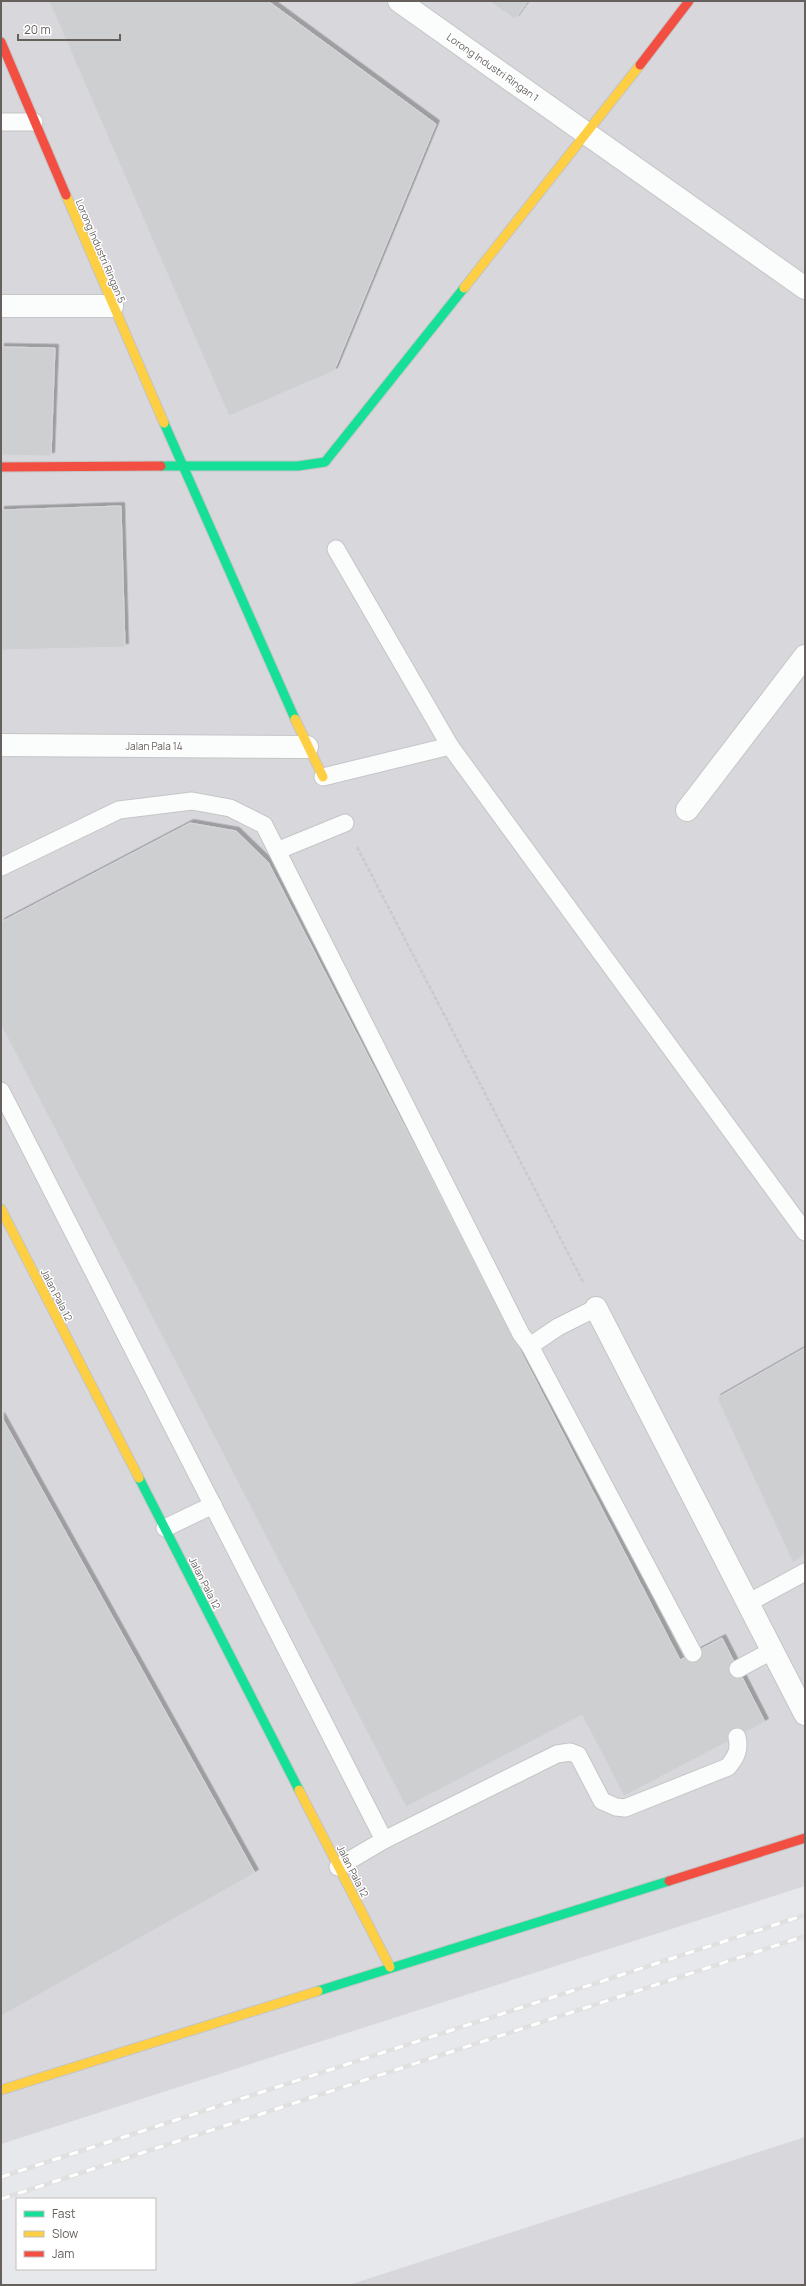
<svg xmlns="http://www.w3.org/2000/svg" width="806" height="2286" font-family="Manrope,sans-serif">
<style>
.industrial{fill:#d7d7dc}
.building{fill:#cecfd1;stroke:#d6d8dc;filter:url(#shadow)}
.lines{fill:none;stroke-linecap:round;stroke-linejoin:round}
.lane-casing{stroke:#c5c6c6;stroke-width:19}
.street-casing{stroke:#c5c6c6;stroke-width:24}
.fast-casing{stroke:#c4c5c5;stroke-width:11}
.slow-casing{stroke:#c4c5c5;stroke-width:11}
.jam-casing{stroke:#c4c5c5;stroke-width:11}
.path{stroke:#cdc8cc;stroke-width:2.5;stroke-dasharray:4 2;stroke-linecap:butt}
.lane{stroke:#fbfcfc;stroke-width:17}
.street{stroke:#fbfcfc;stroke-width:22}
.fast{stroke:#16e098;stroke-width:9}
.slow{stroke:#ffcf43;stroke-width:9}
.jam{stroke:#f24e42;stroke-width:9}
.rail-casing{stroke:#e1e0e1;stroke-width:4.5}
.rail{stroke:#fff;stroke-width:3;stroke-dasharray:9;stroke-linecap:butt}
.labels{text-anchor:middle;stroke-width:3;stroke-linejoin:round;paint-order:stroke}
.street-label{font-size:10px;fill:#65605c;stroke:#fff}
</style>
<defs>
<filter id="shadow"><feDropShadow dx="3.5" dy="-3.5" stdDeviation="0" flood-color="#0004"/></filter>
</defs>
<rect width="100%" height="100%" fill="#e6e8ec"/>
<g class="industrial">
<polygon points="1,1 805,1 805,1886 1,2144"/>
<polygon points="805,2137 805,2285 349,2285"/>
</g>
<g class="building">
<polygon points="49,1 268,1 436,124 334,371 229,416"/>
<polygon points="489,1 528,1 515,19"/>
<polygon points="1,347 55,348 51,456 1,455"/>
<polygon points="121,506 125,647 1,650 1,510"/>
<polygon points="190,823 236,831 268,862 680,1660 722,1638 765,1722 624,1796 582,1715 406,1807 1,1025 1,922"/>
<polygon points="805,1348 805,1552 793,1563 717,1398"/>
<polygon points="1,1416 255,1873 1,2016"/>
</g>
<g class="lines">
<defs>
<g id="lane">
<polyline points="1,122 34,122"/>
<polyline points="336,549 450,746"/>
<polyline points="323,777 450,746 805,1232"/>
<polyline points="279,850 345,823"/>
<polyline points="1,867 119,810 192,801 230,808 264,825 521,1334 530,1346 558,1327 596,1308"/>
<path d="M 1,1091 L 384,1840 L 557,1754 L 570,1752 L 578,1755 L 602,1801 L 616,1807 L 625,1808 L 728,1767 C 736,1757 740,1750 737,1737"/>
<polyline points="530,1346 693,1653"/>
<polyline points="165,1528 213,1505"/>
<polyline points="748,1603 805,1572"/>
<polyline points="738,1669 773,1650"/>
<polyline points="338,1867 384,1840"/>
</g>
<g id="street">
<polyline points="399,1 805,288"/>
<polyline points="1,306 112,306"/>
<polyline points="1,745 307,747"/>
<polyline points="687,810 805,656"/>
<polyline points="596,1308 805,1714"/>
</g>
<g id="fast">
<polyline points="164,423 295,719"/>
<polyline points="161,466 298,466 325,462 464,288"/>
<polyline points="139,1478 299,1790"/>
<polyline points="318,1991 669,1881"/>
</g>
<g id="slow">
<polyline points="66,195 164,423"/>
<polyline points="464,288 640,65"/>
<polyline points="295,719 323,777"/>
<polyline points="1,1209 139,1478"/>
<polyline points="299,1790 390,1967"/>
<polyline points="1,2090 318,1991"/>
</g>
<g id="jam">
<polyline points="1,42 66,195"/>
<polyline points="640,65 689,1"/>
<polyline points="1,467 161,466"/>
<polyline points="669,1881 805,1838"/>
</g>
</defs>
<use href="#lane" class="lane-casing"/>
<use href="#street" class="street-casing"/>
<use href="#fast" class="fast-casing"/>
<use href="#slow" class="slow-casing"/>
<use href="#jam" class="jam-casing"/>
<polyline class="path" points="357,847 583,1282"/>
<use href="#lane" class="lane"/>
<use href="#street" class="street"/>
<use href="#fast" class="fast"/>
<use href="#slow" class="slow"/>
<use href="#jam" class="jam"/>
<defs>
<g id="rail">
<polyline points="1,2177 805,1915"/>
<polyline points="1,2199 805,1936"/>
</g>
</defs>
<use href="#rail" class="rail-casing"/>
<use href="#rail" class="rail"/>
</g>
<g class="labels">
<g class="street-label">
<text transform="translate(493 67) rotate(35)" y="4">Lorong Industri Ringan 1</text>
<text transform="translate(101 251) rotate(67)" y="4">Lorong Industri Ringan 5</text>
<text x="154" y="750">Jalan Pala 14</text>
<text transform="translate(57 1295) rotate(63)" y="4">Jalan Pala 12</text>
<text transform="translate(205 1583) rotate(63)" y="4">Jalan Pala 12</text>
<text transform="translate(353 1871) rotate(63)" y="4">Jalan Pala 12</text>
</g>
</g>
<rect width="806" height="2286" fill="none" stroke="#65605c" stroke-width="4"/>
<rect x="16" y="2198" width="140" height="72" fill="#ffffff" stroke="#c1bfbe"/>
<rect x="24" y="2211" width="20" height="6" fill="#16e098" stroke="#c1bfbe"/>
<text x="52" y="2218" font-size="12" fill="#65605c">Fast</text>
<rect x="24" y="2231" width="20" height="6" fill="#ffcf43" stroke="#c1bfbe"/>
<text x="52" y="2238" font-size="12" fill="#65605c">Slow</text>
<rect x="24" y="2251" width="20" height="6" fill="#f24e42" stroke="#c1bfbe"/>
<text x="52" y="2258" font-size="12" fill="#65605c">Jam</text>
<path d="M18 34v6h102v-6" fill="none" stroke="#65605c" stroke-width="2"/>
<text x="24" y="34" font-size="12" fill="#65605c" stroke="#ffffff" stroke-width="3" paint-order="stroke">20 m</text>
</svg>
